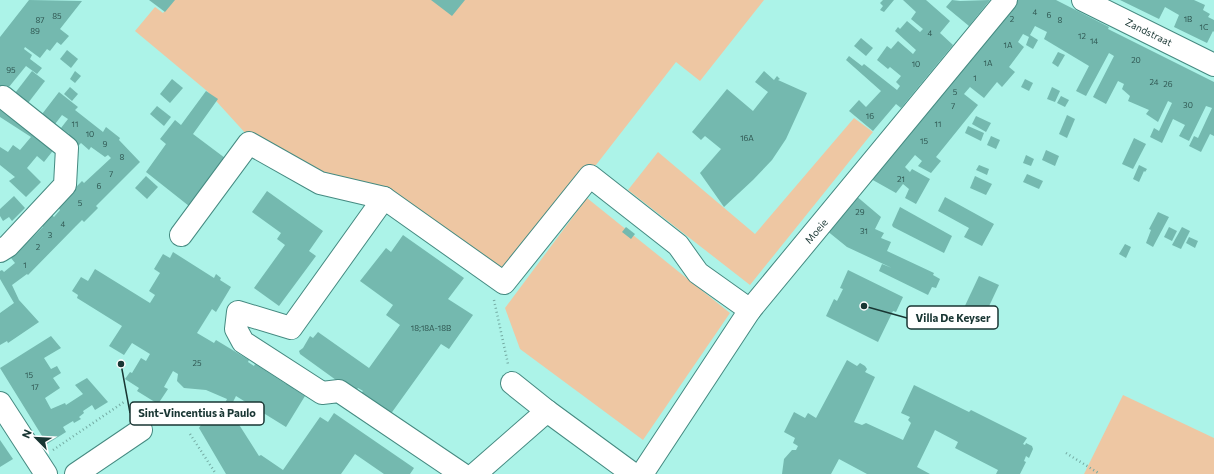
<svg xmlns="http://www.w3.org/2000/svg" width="1214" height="474" font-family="Commissioner,sans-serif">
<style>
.green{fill:#eec7a3}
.building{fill:#74b9af}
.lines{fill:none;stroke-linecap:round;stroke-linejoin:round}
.minor-casing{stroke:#458a81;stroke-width:24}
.major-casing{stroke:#458a81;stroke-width:24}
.path{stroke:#74aba3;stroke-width:2.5;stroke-dasharray:1 3;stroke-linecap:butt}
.minor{stroke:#fff;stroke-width:22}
.major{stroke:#fff;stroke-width:22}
.labels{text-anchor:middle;stroke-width:4;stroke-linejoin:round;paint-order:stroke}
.number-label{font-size:8px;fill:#305752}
.street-label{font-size:10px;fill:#193633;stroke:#fff}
.leader{fill:none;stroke:#193633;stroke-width:1.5}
.callout-dot{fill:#193633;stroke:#fff;stroke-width:1.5}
.callout{fill:#fff;stroke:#193633;stroke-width:1.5}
.callout-label{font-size:11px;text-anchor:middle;font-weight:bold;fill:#193633}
</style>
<rect width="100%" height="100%" fill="#acf3e8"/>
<g class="green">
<polygon points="173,0 764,0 700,81 676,62 596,165 585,170 503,274 247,135 207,91 135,31 155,7 163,13"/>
<polygon points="854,118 873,132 750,285 628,190 658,152 755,234"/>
<polygon points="587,198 730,313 643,440 520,349 505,308"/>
<polygon points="1123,395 1214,438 1214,474 1084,474"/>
</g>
<g class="building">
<polygon points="29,0 82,1 60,29 69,36 61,45 57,42 50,51 47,49 40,58 25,47 24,49 32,55 30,59 42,68 37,74 26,66 0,98 0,37"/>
<polygon points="149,0 175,0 165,12"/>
<polygon points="431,0 465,0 452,16"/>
<polygon points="883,0 894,0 884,12 880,10 883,6 880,3"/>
<polygon points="903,0 926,0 950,21 940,33 953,45 901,108 896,104 873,131 849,111 859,100 866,107 881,91 846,60 849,56 862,66 864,64 897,90 900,86 896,82 901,76 890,67 888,69 877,60 887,46 891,49 898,41 913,54 916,50 895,31 898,27 900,29 907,21 920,32 923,29 911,19 916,12"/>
<polygon points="952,0 960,1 990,0 969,26 946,7"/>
<polygon points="1015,0 1056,0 1109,27 1108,29 1214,82 1214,136 1210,134 1201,152 1189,146 1194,136 1198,138 1212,108 1206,106 1189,141 1179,136 1185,125 1173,119 1162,143 1150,137 1154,128 1159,131 1172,103 1168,101 1158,122 1146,114 1149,110 1128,101 1130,96 1122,89 1124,84 1118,81 1106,104 1093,97 1114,56 1109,53 1086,96 1076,91 1089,66 1044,39 1047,32 1035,26 1030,35 1038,40 1033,49 1026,45 1029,37 1023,34 1018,42 1024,47 1009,67 1015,72 1002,87 997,82 984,98 970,87 964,94 978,105 936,157 941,161 931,173 918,166 922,161 915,155 905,167 910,172 912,169 930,179 916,204 905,198 909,189 903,184 896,193 871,179"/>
<polygon points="1120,0 1194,0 1205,5 1203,10 1210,14 1208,17 1214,20 1214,32 1213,31 1207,43 1174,27 1179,15 1165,7 1159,19"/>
<polygon points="861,38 873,48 866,56 854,46"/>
<polygon points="67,50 78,59 71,68 60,59"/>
<polygon points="1058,52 1065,55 1058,67 1052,63"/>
<polygon points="32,71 45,81 25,107 12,97"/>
<polygon points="75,71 81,76 75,83 70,79"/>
<polygon points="764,71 774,80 777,76 780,79 778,80 807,93 786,139 772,160 753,180 724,207 700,173 721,149 705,136 701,140 692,132 727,89 753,111 768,92 755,82"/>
<polygon points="172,79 183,88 170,103 160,94"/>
<polygon points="1025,79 1033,83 1029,91 1021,87"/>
<polygon points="70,87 78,94 72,101 64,94"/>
<polygon points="1052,87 1060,91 1055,102 1047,99"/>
<polygon points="206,91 218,99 193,134 225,158 189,206 146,172 166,144 160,139 175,120 181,125"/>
<polygon points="59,92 78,107 75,110 103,132 106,127 120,138 119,140 140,162 96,206 98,208 84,222 82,220 76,226 28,275 27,274 12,285 19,300 39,322 8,343 7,341 0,345 0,313 14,303 0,279 0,271 2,270 4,272 15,263 11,258 43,227 41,224 51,214 54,217 60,210 57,206 72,186 75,188 82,181 84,183 111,158 108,155 105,157 91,147 89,150 81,143 78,146 67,137 69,134 61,128 68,119 62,115 52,128 39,118"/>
<polygon points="1061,96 1069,100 1065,107 1057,103"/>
<polygon points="0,101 55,148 44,162 37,156 27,168 41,182 26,197 9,181 15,177 0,165 0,147 8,152 13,145 20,150 31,137 0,117"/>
<polygon points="157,106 171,117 164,126 150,114"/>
<polygon points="1067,115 1075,119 1067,138 1059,134"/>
<polygon points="976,116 991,123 986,132 972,124"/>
<polygon points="968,126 984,133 981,141 965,133"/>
<polygon points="991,136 1000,140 996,149 987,145"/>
<polygon points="1134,138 1146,144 1133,169 1122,164"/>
<polygon points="1046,150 1059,156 1055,166 1042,160"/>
<polygon points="1026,155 1034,159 1031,166 1023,163"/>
<polygon points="979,165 989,169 987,175 976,170"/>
<polygon points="1139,165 1147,169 1145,172 1144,171 1139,182 1133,179"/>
<polygon points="1027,174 1043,181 1039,189 1023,182"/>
<polygon points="146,176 158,187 147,199 135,188"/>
<polygon points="975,176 992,184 986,195 970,188"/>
<polygon points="267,191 323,231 309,251 316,256 279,306 254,288 285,245 277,239 281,233 252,212"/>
<polygon points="855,195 881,217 875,229 884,233 881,238 891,242 887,251 934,273 933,275 940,279 936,288 932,287 928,295 879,271 882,264 892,268 847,247 826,230"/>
<polygon points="14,196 25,208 12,221 9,217 3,221 0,216 0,209"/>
<polygon points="945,197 994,224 982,246 964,237 969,228 938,211"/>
<polygon points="900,207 952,236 944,253 893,227 892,225"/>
<polygon points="1158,212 1169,217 1153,247 1146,243 1151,230 1149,229"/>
<polygon points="626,227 635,234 631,239 622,232"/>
<polygon points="1169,227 1177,231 1172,241 1164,237"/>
<polygon points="1182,227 1190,231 1181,249 1172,245"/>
<polygon points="403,235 464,278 448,299 473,315 449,349 441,344 390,415 361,393 363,391 358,388 354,393 300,354 299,351 303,348 310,336 313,338 318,332 369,368 400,325 386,315 393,305 360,281 386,248 391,252"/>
<polygon points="1189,237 1198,241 1195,248 1186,243"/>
<polygon points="1125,244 1131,247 1126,258 1119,254"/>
<polygon points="173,252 214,278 216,274 221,278 220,280 231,287 216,312 212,309 197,333 214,343 216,340 249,360 248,362 254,366 255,364 286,384 287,381 296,386 294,389 305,396 286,427 236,396 227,414 231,412 259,456 261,455 283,470 320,417 328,422 334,413 414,468 410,474 384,474 355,454 341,474 226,474 199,428 210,411 213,410 220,414 227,399 206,390 184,388 177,381 178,374 173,371 164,387 168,389 158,404 137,391 139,388 125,379 130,372 132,373 141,358 146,361 150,354 132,343 124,355 109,346 122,326 77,298 78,295 72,291 81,277 88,281 95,269 150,303 155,295 149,291 160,273 154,269 163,254 170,258"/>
<polygon points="848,270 903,297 896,312 893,311 878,342 826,316 834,299 837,301 843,289 840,288"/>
<polygon points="979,276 999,285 983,319 963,310"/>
<polygon points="51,336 61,348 44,358 51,369 57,366 61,373 53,378 60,388 45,398 51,409 65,403 66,405 83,394 75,385 87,378 108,402 95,410 92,405 83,411 84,413 79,417 81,419 74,423 73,421 63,427 66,432 47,444 0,368"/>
<polygon points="847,360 857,366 860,363 865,366 867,369 865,372 875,377 854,422 862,425 866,423 903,440 911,423 908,420 910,417 901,413 914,385 969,412 971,410 1027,438 1023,444 1025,445 1026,443 1032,446 1033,449 1029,458 1026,456 1024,461 1026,462 1020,474 996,474 998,470 955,448 958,442 935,430 917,467 930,474 867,474 839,459 831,474 782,474 784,459 792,450 796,450 798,446 793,443 795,438 784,432 794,412 805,418 808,413 816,418"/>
<polygon points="0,440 13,459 0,467"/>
</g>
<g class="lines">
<defs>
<g id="minor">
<polyline points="1083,0 1214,65"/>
<polyline points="181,235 249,143 320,183 384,198"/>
<polyline points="0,251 8,246 65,185 67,148 3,97"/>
<polyline points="512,383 547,411"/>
<polyline points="76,474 141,430"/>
<polyline points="462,474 339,391 322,393 243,342 236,329 238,312 291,328 384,198 504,283 590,176 678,245 698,273 750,310"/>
<polyline points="475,474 547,411 633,474"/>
<polyline points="642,474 750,310 1006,0"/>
</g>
<polyline id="major" points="0,403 46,474"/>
</defs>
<use href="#minor" class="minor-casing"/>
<use href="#major" class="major-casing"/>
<g class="path">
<polyline points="494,300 508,364"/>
<polyline points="190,434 216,474"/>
<polyline points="53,450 124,402"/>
<polyline points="1066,453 1100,474"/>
</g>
<use href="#minor" class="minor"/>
<use href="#major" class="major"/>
</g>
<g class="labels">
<g class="number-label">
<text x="1035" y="15">4</text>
<text x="1049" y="18">6</text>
<text x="57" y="19">85</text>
<text x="1012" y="22">2</text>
<text x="1188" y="22">1B</text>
<text x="40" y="23">87</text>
<text x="1060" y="23">8</text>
<text x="1204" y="30">1C</text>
<text x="35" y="34">89</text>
<text x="930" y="36">4</text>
<text x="1082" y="39">12</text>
<text x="1094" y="44">14</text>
<text x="1008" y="48">1A</text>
<text x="1136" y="63">20</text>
<text x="988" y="66">1A</text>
<text x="916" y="67">10</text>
<text x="11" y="73">95</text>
<text x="975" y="81">1</text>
<text x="1154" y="85">24</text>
<text x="1168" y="87">26</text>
<text x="955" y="95">5</text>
<text x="1188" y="108">30</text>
<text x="953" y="109">7</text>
<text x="870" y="119">16</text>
<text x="75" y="127">11</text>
<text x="938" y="127">11</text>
<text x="90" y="137">10</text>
<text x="747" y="141">16A</text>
<text x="924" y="144">15</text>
<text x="105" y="147">9</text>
<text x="122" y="160">8</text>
<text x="111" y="177">7</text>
<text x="901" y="182">21</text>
<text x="99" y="189">6</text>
<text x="80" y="206">5</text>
<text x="860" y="215">29</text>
<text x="63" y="227">4</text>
<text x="864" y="234">31</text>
<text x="50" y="238">3</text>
<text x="38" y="250">2</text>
<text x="25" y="268">1</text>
<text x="431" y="331">18;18A-18B</text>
<text x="197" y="366">25</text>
<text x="29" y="378">15</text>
<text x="35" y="390">17</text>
</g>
<g class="street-label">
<text transform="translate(1149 32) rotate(26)" y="4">Zandstraat</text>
<text transform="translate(816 231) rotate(-50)" y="4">Moeie</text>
</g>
</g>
<path class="leader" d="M864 306L907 318M121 364L130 413"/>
<g class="callout-dot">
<circle cx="864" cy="306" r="4"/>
<circle cx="121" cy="364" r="4"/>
</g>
<g class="callout">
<rect x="907" y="306" width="91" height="23" rx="4"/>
<rect x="130" y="402" width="134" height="23" rx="4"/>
</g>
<g class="callout-label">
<text x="953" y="322">Villa De Keyser</text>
<text x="197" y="417">Sint-Vincentius à Paulo</text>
</g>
<g transform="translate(36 438) rotate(294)" stroke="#ffffff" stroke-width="3" paint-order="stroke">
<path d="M0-3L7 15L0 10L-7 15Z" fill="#193633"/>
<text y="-6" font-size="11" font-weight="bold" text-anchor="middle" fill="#193633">N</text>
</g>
</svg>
